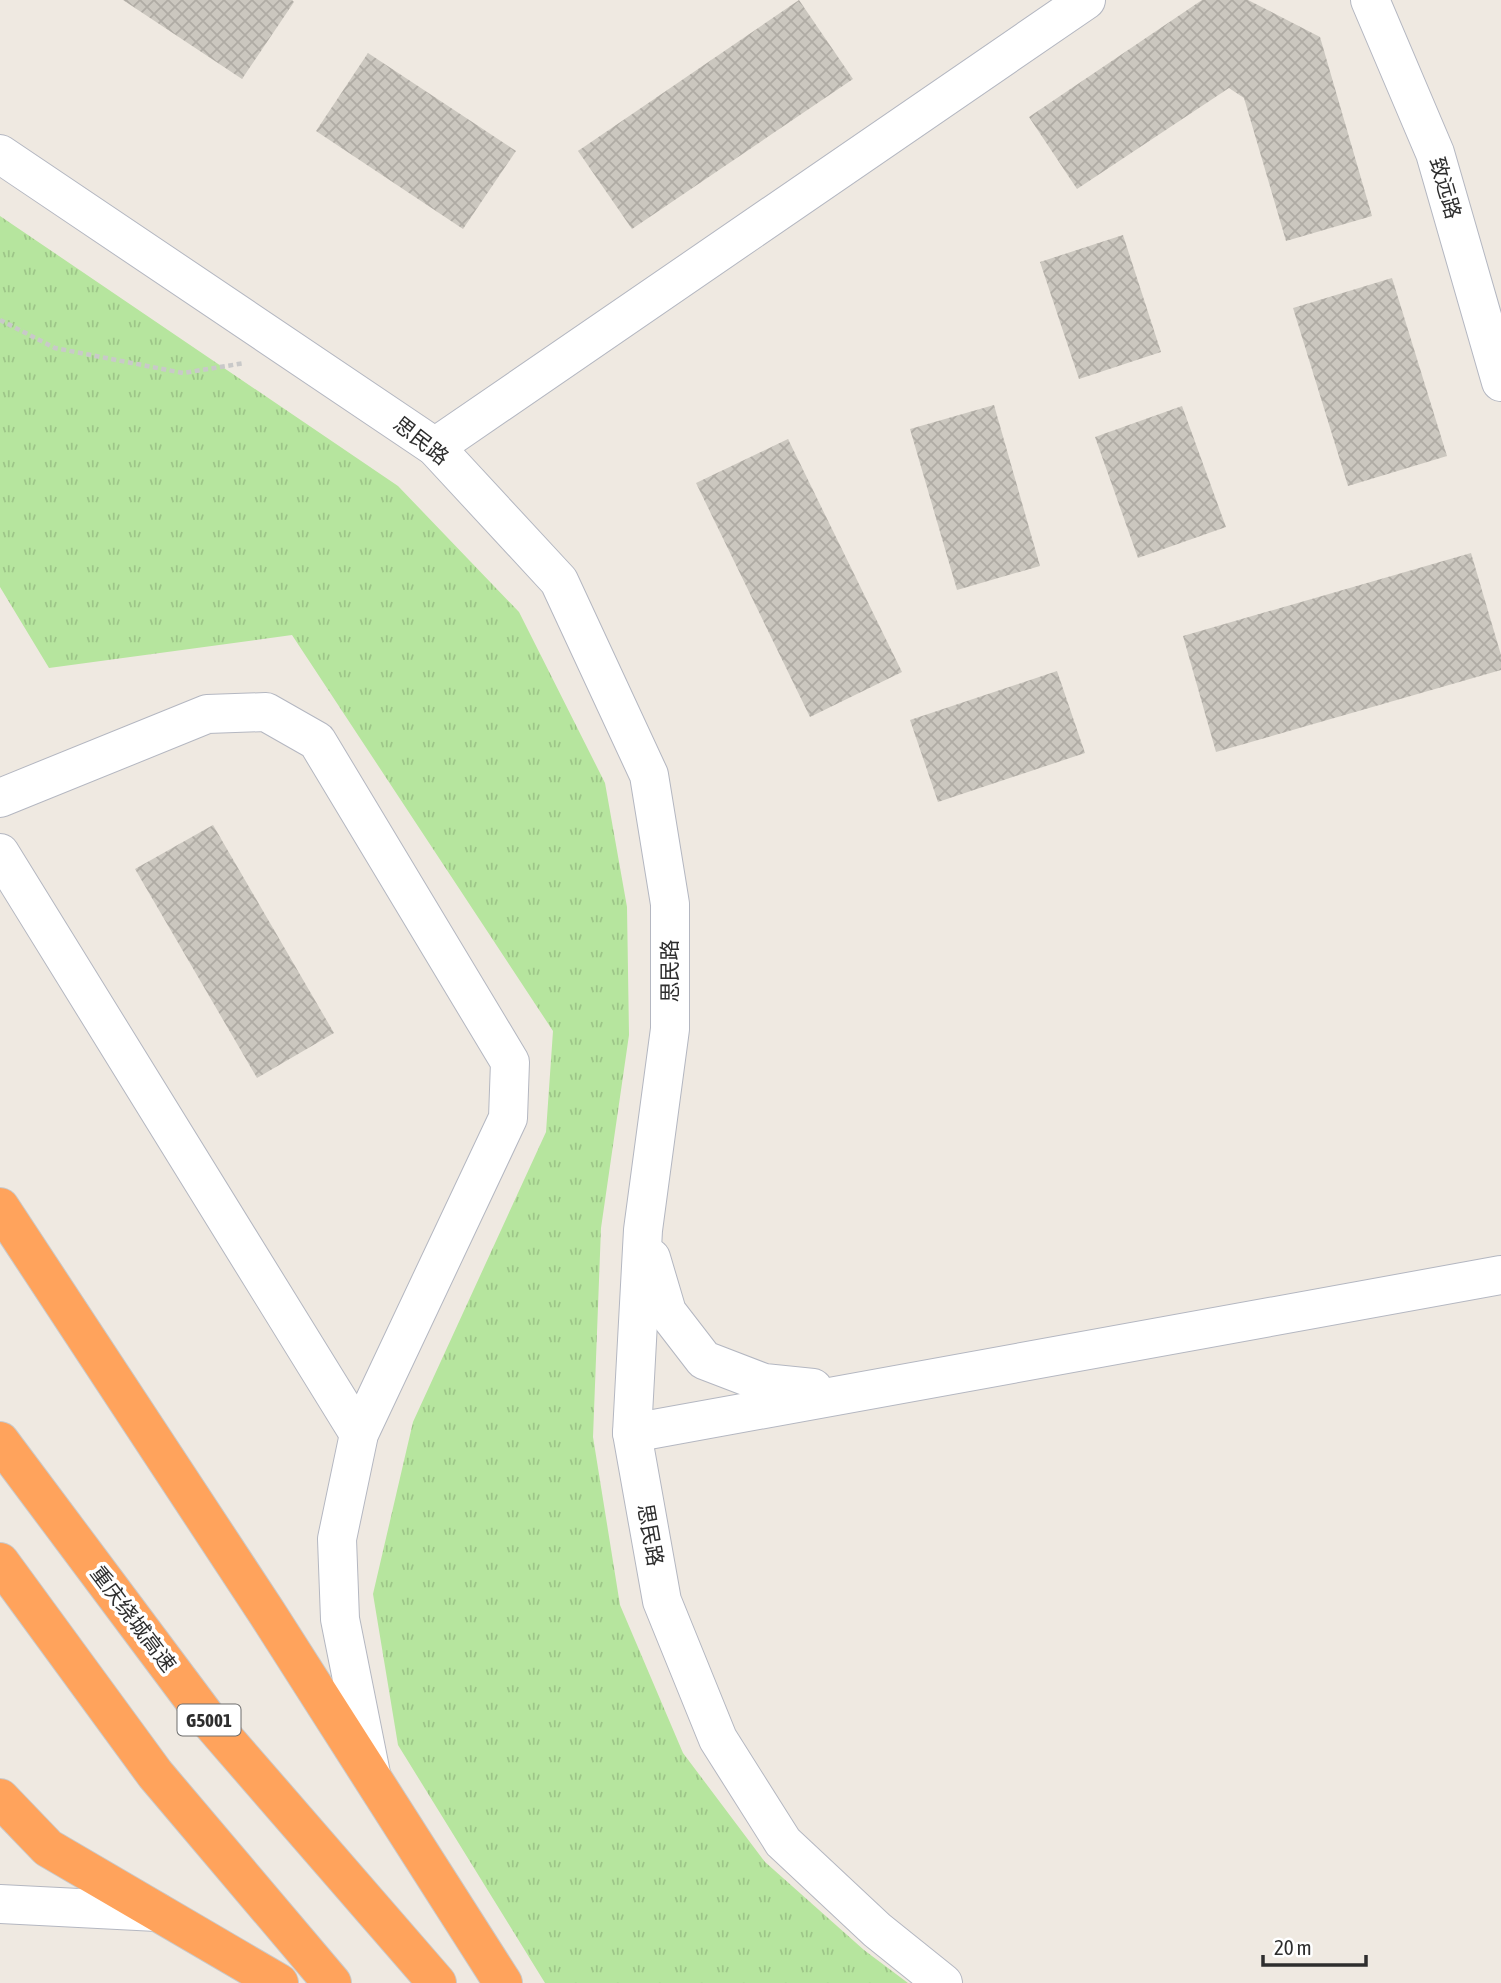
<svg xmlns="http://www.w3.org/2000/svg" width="1501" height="1983" font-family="'Asap Condensed','Noto Sans SC',sans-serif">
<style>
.grass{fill:url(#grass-tufts)}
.building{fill:url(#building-cross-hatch)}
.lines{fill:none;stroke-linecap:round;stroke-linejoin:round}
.minor-casing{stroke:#b4b7c1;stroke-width:40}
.highway-casing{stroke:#c9c9c9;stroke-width:40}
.path{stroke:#c9c9c9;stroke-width:4.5;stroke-dasharray:5 3.5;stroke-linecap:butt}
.minor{stroke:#fff;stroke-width:38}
.highway{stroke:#ffa35c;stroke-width:38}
.labels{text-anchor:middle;stroke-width:7;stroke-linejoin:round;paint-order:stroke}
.shield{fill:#fff;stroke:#6d6d6d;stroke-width:2}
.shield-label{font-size:19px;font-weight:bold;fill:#2e2e2e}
.street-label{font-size:21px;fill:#2e2e2e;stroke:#fff}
</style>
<defs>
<pattern id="grass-tufts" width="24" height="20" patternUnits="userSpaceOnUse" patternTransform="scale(1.75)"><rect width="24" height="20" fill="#b6e59e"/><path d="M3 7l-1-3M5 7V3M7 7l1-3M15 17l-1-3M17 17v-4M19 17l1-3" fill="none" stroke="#9dc588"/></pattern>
<pattern id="building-cross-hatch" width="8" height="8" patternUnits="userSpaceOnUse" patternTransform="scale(1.75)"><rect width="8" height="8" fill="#cbc7bf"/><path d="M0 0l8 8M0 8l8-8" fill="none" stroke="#afaba4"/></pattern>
</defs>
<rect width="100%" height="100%" fill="#efe9e1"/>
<polygon class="grass" points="0,216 398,486 519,612 605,783 627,907 629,1035 601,1228 593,1437 620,1605 683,1753 765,1862 864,1950 908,1983 545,1983 398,1745 373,1594 413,1422 546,1132 553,1031 292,635 49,668 0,587"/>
<g class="building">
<polygon points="123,0 292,0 294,2 242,79"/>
<polygon points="799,0 853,79 632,229 578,151"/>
<polygon points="1202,0 1248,0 1320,37 1372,216 1286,241 1244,98 1229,88 1077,189 1029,117"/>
<polygon points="368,53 516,151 463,229 316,131"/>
<polygon points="1123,235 1161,352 1079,379 1040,262"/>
<polygon points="1392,278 1447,456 1348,486 1293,308"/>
<polygon points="994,405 1040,566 957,590 910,429"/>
<polygon points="1182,406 1226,527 1138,558 1095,437"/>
<polygon points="788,439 902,672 810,717 696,483"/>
<polygon points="1471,553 1501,655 1501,670 1216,752 1183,636"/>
<polygon points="1057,671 1085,753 938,802 910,720"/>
<polygon points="213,825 334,1033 257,1078 135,869"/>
</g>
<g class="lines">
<defs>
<g id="minor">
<polyline points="1370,0 1435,153 1501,382"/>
<polyline points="0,154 435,447 559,581 649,775 670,904 670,1029 643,1230 632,1433 662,1601 718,1739 783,1842 877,1930 943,1983"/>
<polyline points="435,447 1086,0"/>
<polyline points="0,798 207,714 266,712 317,741 510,1062 508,1118 359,1434 337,1539 340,1619 371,1774"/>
<polyline points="0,853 359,1434"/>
<polyline points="651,1258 667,1312 704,1360 764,1383 813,1388"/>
<polyline points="632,1433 1501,1275"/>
<polyline points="0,1904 157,1912"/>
</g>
<g id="highway">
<polyline points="0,1207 267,1613 503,1983"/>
<polyline points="0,1441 207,1718 437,1983"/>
<polyline points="0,1562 155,1774 332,1983"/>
<polyline points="0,1798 48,1848 279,1983"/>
</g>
</defs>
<use href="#minor" class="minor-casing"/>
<use href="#highway" class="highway-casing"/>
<polyline class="path" points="0,320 55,348 183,373 245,363"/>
<use href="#minor" class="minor"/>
<use href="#highway" class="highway"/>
</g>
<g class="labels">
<rect class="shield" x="177.5" y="1704.5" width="63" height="31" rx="5"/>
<g class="shield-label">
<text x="209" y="1727">G5001</text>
</g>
<g class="street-label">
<text transform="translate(1445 188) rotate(74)" y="7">致远路</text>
<text transform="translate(421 441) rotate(38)" y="7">思民路</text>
<text transform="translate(670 971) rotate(-90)" y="7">思民路</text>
<text transform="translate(650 1535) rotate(80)" y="7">思民路</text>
<text transform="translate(133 1619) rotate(53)" y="7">重庆绕城高速</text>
</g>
</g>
<path d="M1263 1955v10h103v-10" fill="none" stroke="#2e2e2e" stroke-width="3.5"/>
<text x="1274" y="1955" font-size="21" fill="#2e2e2e" stroke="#ffffff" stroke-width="5" paint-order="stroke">20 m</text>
</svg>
